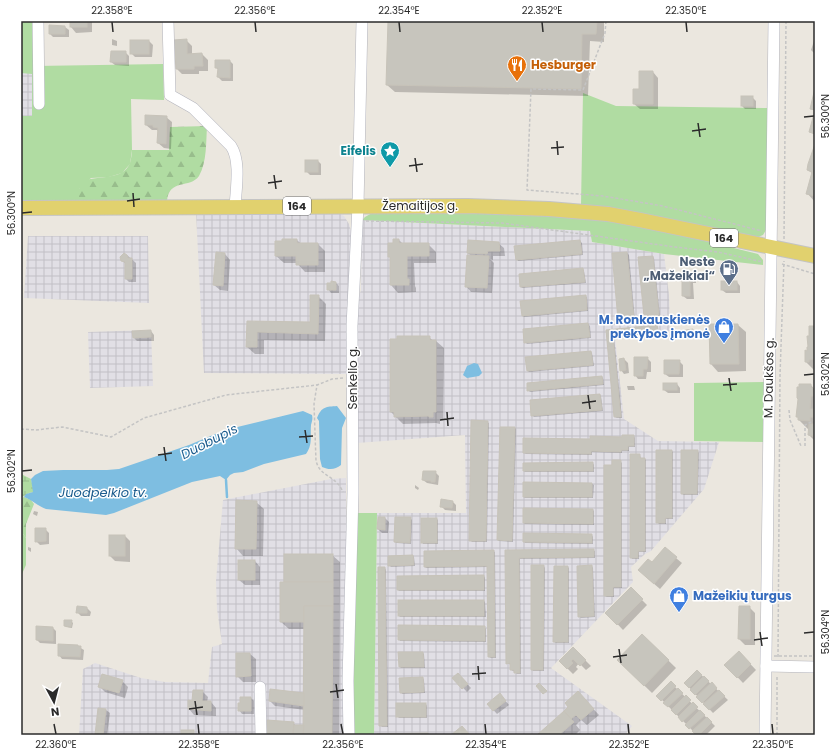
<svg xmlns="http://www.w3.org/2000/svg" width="836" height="756" font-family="Poppins,sans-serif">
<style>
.industrial{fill:url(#industrial-grid)}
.grass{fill:#b0dca2}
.forest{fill:url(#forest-firs)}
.wetland{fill:url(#wetland-marsh)}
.water{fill:#7ebee1}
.shadow{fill:#0003}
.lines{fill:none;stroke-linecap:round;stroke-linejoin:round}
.stream{stroke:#7ebee1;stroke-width:2.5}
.building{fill:#c7c5bd;stroke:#c7c3b9}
.minor-casing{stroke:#b3b4bd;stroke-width:12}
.major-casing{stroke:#c4c4c4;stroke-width:16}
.path{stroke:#c4c4c4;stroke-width:1.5;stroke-dasharray:3 2;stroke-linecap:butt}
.minor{stroke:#fff;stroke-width:11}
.major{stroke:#e1d16e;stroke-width:14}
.ticks{fill:none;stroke:#2b2b2b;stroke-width:1.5}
.labels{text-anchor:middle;stroke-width:3;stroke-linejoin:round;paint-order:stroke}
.shield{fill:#fff;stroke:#6b6b6b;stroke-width:1}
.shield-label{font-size:11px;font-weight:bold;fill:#2b2b2b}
.food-label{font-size:12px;font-weight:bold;fill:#c56008;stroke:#fff;text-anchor:start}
.culture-label{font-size:12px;font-weight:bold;fill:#0d838f;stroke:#fff;text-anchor:end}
.street-label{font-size:12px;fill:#2b2b2b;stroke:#fff}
.service-label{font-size:12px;font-weight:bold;fill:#4e5e75;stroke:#fff;text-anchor:end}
.shop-label{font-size:12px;font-weight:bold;fill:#366cbe;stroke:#fff;text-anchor:end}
.water-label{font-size:13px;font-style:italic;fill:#1d5d8e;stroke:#fff}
.neatline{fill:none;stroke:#2b2b2b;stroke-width:1.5}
.ticks-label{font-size:10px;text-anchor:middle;fill:#2b2b2b}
</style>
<defs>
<pattern id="industrial-grid" width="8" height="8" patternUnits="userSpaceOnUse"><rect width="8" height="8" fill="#e1dfe5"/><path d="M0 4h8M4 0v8" fill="none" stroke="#c1c0c5"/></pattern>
<pattern id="forest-firs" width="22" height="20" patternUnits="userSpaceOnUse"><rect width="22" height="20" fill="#b0dca2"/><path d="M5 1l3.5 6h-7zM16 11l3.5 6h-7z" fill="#98bd8c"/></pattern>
<pattern id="wetland-marsh" width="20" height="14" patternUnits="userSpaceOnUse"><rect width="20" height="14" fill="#b0dca2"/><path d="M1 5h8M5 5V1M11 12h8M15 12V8" fill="none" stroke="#98bd8c"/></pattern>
</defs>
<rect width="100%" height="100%" fill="#ebe7df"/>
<g class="industrial">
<rect x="21" y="73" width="11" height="43"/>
<polygon points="196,212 225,214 338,213 344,216 349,224 351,231 348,374 204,373"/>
<polygon points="362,220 590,231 592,242 664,254 669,295 670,331 615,338 624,419 658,441 719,442 704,489 651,551 645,554 631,567 633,582 551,668 632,726 625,735 374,735 377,513 466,513 465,435 357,443 357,303 361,290"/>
<polygon points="28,236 148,236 149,303 24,298"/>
<polygon points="151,330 153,386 90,388 88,332"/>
<polygon points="346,478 346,735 79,735 83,669 95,663 141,678 165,682 208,683 212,647 222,644 217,609 216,581 223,500 331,479"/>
</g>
<g class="grass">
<polygon points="21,21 35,21 35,66 163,64 164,100 131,99 132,150 130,164 122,173 109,177 91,178 79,189 79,201 21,202 21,116 32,116 32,74 21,73"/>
<polygon points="583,93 616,106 768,108 766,230 763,235 758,237 581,205"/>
<polygon points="444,210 600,219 657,229 758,254 763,260 763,265 664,254 592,242 590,231 362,220 365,217 372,213"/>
<polygon points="764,382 765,442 694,441 694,383"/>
<polygon points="356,513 377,513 374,735 353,735"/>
<polygon points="21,531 26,538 26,565 21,576"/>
</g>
<g class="forest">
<path d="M 207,126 C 206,142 207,162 199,176 C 190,189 169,178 167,201 L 79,201 L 79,189 L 83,181 C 98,175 123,181 130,163 C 131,159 132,154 132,150 L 169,150 L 170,127 Z"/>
<polygon points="24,497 31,500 34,504 26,524 26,538 21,531 21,498"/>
</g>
<polygon class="wetland" points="21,471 23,475 31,479 34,492 29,493 21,498"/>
<g class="water">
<polygon points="474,363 478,364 482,373 479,376 467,378 463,375 467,366"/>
<path d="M 337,406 L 346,418 L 342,428 L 341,465 C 335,470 329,470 322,467 L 320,459 L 319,421 L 317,418 C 322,406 326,407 337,406 Z"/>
<path d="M 303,411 L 312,415 C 313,419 312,421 311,425 C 310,436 313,444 306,454 L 264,464 L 243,472 L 234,473 L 230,475 L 226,480 L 220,476 L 192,482 L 114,513 L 106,515 L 46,509 C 38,506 32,500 24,497 L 26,494 L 33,492 L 31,479 L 35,475 L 43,471 L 63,470 L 107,470 L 119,469 L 189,445 L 225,430 Z"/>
</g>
<g class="shadow">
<polygon points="71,21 92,21 92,32 76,33 71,27"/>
<polygon points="389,21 604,21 604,42 590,41 588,96 395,92 387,85"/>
<polygon points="50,26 65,27 69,30 69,37 53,37 50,34"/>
<polygon points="112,39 117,41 117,46 112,45"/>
<polygon points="186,40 192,46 192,55 202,54 208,60 208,71 199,71 199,74 182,74 177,69"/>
<polygon points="149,41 153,45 152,57 135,57 131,53"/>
<polygon points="814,41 815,41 815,54 811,50"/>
<polygon points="125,52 129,56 129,66 115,65 111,62"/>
<polygon points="230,61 233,64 233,81 222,81 218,77 219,70 216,68"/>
<polygon points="653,72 658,78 658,109 640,109 634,104 640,90"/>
<polygon points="752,97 756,101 756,109 745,109 742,106"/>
<polygon points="166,117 172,122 171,149 164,148 158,143 159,132 157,130 152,130 146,125"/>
<polygon points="815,146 815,202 807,193 813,174 808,170"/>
<polygon points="318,161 321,164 321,175 310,175 306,171"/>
<polygon points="297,240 301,244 318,244 325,251 325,272 305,272 297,263 284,263 276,256"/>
<polygon points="399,240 403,244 428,244 436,252 436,263 414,263 415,286 416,288 416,292 398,293 391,285 391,258 389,256 394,244"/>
<polygon points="580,241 582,243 583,255 518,261 517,259"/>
<polygon points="498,243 504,248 505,256 493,256 493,260 490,259 494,263 492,293 471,292 466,286 472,257 468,253"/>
<polygon points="627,253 629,255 635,320 620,321 619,319"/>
<polygon points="225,254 230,260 228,291 220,290 214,285"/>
<polygon points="127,255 136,263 136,282 129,282 126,279 126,264 122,260"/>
<polygon points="653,257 654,258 660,316 646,317 645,316 639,258"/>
<polygon points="583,269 584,271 586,283 522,288 521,287 520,275"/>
<polygon points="692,274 696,278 696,283 693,283 694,299 687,299 683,296"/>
<polygon points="737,282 740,286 740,293 726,293 722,290"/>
<polygon points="336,283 339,286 339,293 331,293 328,289"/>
<polygon points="318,296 326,304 325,341 264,340 264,354 255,354 247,347 248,322 311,323"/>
<polygon points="585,296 587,297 588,311 524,317 523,316"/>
<polygon points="588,324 590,326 591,338 527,344 525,342"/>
<polygon points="738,325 746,332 746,371 718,372 711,364"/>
<polygon points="657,326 658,327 659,333 614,337 622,418 617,418 615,417 607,331"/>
<polygon points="815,328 815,371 806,362 810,348 810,337"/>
<polygon points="692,330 696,334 696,338 685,339 681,335"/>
<polygon points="151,331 154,335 154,341 137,341 134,338"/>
<polygon points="429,337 433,341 436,341 444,348 443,419 440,419 440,424 436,423 403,424 391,412"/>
<polygon points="591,352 592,353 594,366 529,372 528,371"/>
<polygon points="647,358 651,362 651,372 647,372 646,379 638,379 635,375"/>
<polygon points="624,359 628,363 629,373 624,374 621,370"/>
<polygon points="679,361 683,365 683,377 669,377 665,374"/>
<polygon points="602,377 603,378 604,385 530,392 528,390"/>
<polygon points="677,384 680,388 680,393 668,393 664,390"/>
<polygon points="811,385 815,390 815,441 809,435 809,430 799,420 797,416"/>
<polygon points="627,386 634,386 635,390 628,390"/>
<polygon points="600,395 601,396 603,411 534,417 532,415"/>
<polygon points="487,422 489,423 487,542 472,542 470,540"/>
<polygon points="515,428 516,429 513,542 499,541 498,540"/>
<polygon points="634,436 635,438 635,447 629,447 629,451 622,451 622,453 592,452 592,455 526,454 524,453 591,440"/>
<polygon points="672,451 673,452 673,519 666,519 666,524 659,524 657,522"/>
<polygon points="697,451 699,453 698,495 684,495 682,494"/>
<polygon points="640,455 641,459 645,459 646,460 646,552 639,552 639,559 632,559 631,557"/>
<polygon points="620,461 622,463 622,588 614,588 614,597 607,597 605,596 613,466"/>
<polygon points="593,463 594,465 594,472 525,472 524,471"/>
<polygon points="435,472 439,476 438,485 427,483 423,480"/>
<polygon points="524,483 592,484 594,485 593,498 525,498 524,497"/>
<polygon points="415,485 419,488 418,490 415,488"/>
<polygon points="256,502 264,509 263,556 243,556 236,548"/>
<polygon points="453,502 456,505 456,511 445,510 441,506"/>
<polygon points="593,510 594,511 594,525 525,524 524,523"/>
<polygon points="34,511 38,512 37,516 33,514"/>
<polygon points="379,518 385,518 389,522 388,533 382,533 378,529"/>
<polygon points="410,518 412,520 411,544 397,543 395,542"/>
<polygon points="437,519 438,520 438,544 423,544 422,542"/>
<polygon points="45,529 49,533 49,544 40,545 36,541"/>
<polygon points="592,535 593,537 593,544 525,543 524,541"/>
<polygon points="125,536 130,541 130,562 115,561 110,556"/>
<polygon points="28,547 31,548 31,552 28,550"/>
<polygon points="665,549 682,563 660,589 645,576 652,564"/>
<polygon points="593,550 595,551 595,558 520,559 521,674 517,674 515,672 511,670 511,665 507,663 506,551"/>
<polygon points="493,551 495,552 496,658 491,658 489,657 488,567 426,568 425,567"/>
<polygon points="332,555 340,562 339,735 267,735 293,723 296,726 305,726 305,710 275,706 270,701 305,694 305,629 289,629 281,622 285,583"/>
<polygon points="413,556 414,557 415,566 391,567 389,565"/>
<polygon points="255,561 260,567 260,585 245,585 239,580"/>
<polygon points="544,566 545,568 544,671 533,671 532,669"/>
<polygon points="592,566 593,568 595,617 581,618 579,616"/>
<polygon points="568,567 569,568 569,643 556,643 554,642"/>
<polygon points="385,568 386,570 388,727 382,727 380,725"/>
<polygon points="484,576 485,578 485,591 399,591 398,590"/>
<polygon points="631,589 647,605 623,630 607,613"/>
<polygon points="484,601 485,602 486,617 400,617 399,616"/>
<polygon points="740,607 749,607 755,613 755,645 745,645 739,639"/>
<polygon points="78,608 87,608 91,612 90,616 81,616 77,612"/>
<polygon points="71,621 73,623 72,628 66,627 65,626"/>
<polygon points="484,627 486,629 486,642 400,641 399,639"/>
<polygon points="53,628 56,631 56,644 40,643 37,640"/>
<polygon points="642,635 676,668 652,693 618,660"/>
<polygon points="79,647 84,650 83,660 62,659 59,655"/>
<polygon points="573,648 591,666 586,670 579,663 576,667 578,669 573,674 560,661"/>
<polygon points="739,652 756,670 743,683 726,665"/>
<polygon points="423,653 424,654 425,668 401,668 400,667"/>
<polygon points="250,654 256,659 256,682 243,682 237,676"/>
<polygon points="697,671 728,700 713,713 685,683"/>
<polygon points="458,674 471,688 467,692 454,678"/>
<polygon points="423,678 424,680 425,693 402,694 401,692"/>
<polygon points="122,681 128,687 125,698 105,692 99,686"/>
<polygon points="671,683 715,726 706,735 697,735 658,696"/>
<polygon points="202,691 208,697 207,702 211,702 216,708 216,716 194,715 189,709 189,701 193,702"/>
<polygon points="251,698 254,701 254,714 242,714 239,710"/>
<polygon points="503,698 509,705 497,714 488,704"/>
<polygon points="583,698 599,715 587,725 581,720 576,725 580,730 575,735 538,735"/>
<polygon points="426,704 427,706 427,718 399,718 397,716"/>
<polygon points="99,709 106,710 110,713 107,735 96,735"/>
</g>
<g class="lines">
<polyline class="stream" points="226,480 227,497"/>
</g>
<g class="building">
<rect x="70" y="21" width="17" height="6"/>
<polygon points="388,21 597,21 596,34 582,34 581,89 386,85"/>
<polygon points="49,25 65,26 65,34 49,34"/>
<polygon points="187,39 187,54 202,53 203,66 194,66 194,69 176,69 174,40"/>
<rect x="130" y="40" width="19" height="14"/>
<polygon points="111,51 126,51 126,62 110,62"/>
<polygon points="215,60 230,60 230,78 217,77 218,68 215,68"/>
<polygon points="639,71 653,71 653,104 633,104 633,89 639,89"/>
<polygon points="815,88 815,134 809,132 815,110 810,109"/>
<rect x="741" y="96" width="12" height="10"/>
<polygon points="145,115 167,116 166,144 157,143 158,128 153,127 153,125 145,125"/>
<polygon points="815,144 815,196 806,194 812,172 807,170 808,164"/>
<rect x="305" y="160" width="13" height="12"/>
<polygon points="282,239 297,239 297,243 318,243 318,265 296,265 296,256 275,256 275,241 282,241"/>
<polygon points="393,239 399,239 399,243 429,243 429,256 407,256 407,279 409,279 409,285 390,285 390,257 388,257 388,243 393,243"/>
<polygon points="468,240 499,242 500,251 488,251 487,254 467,253"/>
<polygon points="580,240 582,254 516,260 514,246"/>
<polygon points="216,252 225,253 223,286 213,285"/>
<polygon points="627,252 634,318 618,320 612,253"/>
<polygon points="124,253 127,255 128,258 132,258 132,279 125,279 125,262 121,261 120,257"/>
<polygon points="467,255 489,256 487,288 465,287"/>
<polygon points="653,256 659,315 644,316 638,257"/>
<polygon points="583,268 585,282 520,287 519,274"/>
<polygon points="682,273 692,273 692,280 690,280 690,296 682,296"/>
<polygon points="331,281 336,282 336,290 327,290 327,283 331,283"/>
<rect x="721" y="281" width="16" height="9"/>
<polygon points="310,295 319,295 318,334 257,332 257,347 246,347 247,321 310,322"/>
<polygon points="586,295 587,310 522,316 520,301"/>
<polygon points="588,323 590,337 524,343 523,329"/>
<polygon points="709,324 738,324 739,364 710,364"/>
<polygon points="657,325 658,332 613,336 621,417 614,417 606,330"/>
<polygon points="809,326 814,326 815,328 815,359 809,360 809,362 805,362 805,350 807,351 807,347 808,347 807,336 809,336"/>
<polygon points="693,329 693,335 680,336 680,331"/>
<polygon points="151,330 151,337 133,338 132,331"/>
<polygon points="397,336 430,336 430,340 436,340 436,412 433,412 433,417 429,417 429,416 394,417 394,412 390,412 390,339 397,339"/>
<polygon points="591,351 593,365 527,371 525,357"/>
<polygon points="634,357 648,357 647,369 643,369 643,376 634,376"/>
<polygon points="624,358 626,370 620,371 619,359"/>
<polygon points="664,360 680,360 679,374 664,374"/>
<polygon points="602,376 603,384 527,391 527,383"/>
<rect x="663" y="383" width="14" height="7"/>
<polygon points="799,384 811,384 811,388 813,388 813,396 811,396 810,409 813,409 813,417 810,417 810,421 798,420 798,417 796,417 798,399 797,398 797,387 799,387"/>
<polygon points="600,394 602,410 531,416 530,400"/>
<polygon points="471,420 488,421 486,541 469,541"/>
<polygon points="809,424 815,424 815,437 813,437 813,436 808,435"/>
<polygon points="500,427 515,427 512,541 497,540"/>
<polygon points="622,435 634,435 634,446 628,446 628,450 621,450 621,452 591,451 591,454 523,453 523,438 590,439 590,436 622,437"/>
<polygon points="656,450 672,450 672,518 665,518 665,523 656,523"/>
<polygon points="681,450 698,450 697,494 681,494"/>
<polygon points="630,454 640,454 640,458 645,458 645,551 638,551 638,558 630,558"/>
<polygon points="612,460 621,460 621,587 613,587 613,596 604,596 604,465 612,465"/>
<polygon points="593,462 593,471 523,471 523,463"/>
<polygon points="423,471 436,471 435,482 431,482 431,481 422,480"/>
<polygon points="523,482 592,483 592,497 523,497"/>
<polygon points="441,499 453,501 452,508 440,507"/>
<polygon points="236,500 257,501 256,549 235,549"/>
<polygon points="523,508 593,509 593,524 523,523"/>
<polygon points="378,517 385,517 385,530 377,529"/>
<polygon points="395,517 411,517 410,543 394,542"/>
<rect x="421" y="518" width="16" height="25"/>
<polygon points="35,528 46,528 46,541 35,542"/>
<polygon points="523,533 592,534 592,543 523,542"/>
<rect x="109" y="535" width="16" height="21"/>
<polygon points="665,547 677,557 654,584 638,570 648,559 652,562"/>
<polygon points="594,549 594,557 519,558 520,673 514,673 514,670 510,670 510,663 506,664 505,550"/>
<polygon points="494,550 495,657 488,657 487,566 424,567 424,551"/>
<rect x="284" y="554" width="49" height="28"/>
<polygon points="413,555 414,565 388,566 388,556"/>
<rect x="238" y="560" width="17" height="20"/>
<polygon points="531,565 544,565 543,670 531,670"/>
<polygon points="592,565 594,616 578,617 577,566"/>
<polygon points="554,566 568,566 568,642 553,642"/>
<polygon points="378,567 385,567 387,726 379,726"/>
<polygon points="484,575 484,590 397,590 397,576"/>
<polygon points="280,582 333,582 333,606 304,606 304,622 280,622"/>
<polygon points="631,587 643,599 617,625 605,613"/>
<rect x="398" y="600" width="86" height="16"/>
<polygon points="77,606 87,607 87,613 76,613"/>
<polygon points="304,606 333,606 332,735 303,735"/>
<polygon points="739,606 750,606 750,639 738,639"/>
<polygon points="64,620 72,620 71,627 64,626"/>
<polygon points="398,625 485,626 485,641 398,640"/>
<polygon points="36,626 53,627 53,641 36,640"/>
<polygon points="642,634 669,660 644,686 617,660"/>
<polygon points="58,644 78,645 78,646 81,646 80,657 58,656"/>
<polygon points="573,647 586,660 580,666 573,659 571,661 573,663 567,669 559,661"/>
<polygon points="739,651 751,664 737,678 724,665"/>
<polygon points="398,652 423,652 424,667 399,667"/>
<polygon points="236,653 250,653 251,676 236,677"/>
<polygon points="697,670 702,675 689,688 684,683"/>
<polygon points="458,673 468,684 462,689 452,678"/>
<polygon points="102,674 123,680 119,693 98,687"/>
<polygon points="704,676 709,681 695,695 690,690"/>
<polygon points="423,677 424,692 400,693 399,678"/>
<polygon points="671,681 676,686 661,701 656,696"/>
<polygon points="712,682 717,688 702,703 696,697"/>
<polygon points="539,683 547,691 543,694 536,686"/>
<polygon points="678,688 683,693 668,707 663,703"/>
<polygon points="270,689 304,693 304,706 269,701"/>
<polygon points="193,690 203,690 202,701 211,701 211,711 188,709 188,700 192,701"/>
<polygon points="719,690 725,696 709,710 703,704"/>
<polygon points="578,691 594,709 581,720 576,715 571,719 564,711 568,707 565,703"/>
<polygon points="500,693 506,701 493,711 487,704"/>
<polygon points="686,695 691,700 676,715 671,710"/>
<polygon points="240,697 251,697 251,711 238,711 238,703 240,703"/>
<polygon points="693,702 698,707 682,722 678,717"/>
<rect x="396" y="703" width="30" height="14"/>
<polygon points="98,708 106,709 103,735 95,735"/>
<polygon points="700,710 705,715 689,729 685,725"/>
<polygon points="564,711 574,722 559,735 537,735"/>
<polygon points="707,717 712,722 699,735 696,735 692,731"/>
<polygon points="267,720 294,722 293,735 266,735"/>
<polygon points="294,725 304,725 303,735 293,735"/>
<polygon points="462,726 470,735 451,735"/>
<rect x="181" y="730" width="13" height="5"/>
<polygon points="428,733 428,735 377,735 377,734"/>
</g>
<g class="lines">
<defs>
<g id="minor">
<polyline points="38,21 39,104"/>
<path d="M 168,21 L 170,95 L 193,108 L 231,146 C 241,161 236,189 235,207"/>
<polyline points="766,666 815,667"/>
<polyline points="260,687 261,735"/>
<polyline points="349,735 348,681 353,492 352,326 358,206 362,21"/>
<polyline points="765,735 774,21"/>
</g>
<polyline id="major" points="21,208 468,206 549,209 608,214 640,220 815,256"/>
</defs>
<use href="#minor" class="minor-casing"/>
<use href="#major" class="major-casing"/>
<g class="path">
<polyline points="606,21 605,33 583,90 531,89 527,190 603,196 663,206 762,231"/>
<polyline points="366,221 502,223 675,247 718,252 763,262"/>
<polyline points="784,239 786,21"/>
<polyline points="782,264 815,274"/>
<path d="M 343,378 L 332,379 L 317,385 L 314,404 L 316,461 C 320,475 329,474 338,484 C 340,486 342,490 343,492"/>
<polyline points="789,410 790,420 801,446"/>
<polyline points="21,429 36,430 62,427 111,437 144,418 226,395 317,385"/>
<polyline points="805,446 805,425 815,420"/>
<polyline points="774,656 815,656"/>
<polyline points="778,657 780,375 784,261"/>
<polyline points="777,735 777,675"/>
</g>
<use href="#minor" class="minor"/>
<use href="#major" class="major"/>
</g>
<path class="ticks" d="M 112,22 L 113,32M 255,22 L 256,32M 399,22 L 400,32M 542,22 L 543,32M 686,22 L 687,32M 804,117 L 814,116M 698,123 L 700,137M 692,131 L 706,129M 557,141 L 558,155M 551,148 L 564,147M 415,158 L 417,172M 409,166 L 423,164M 274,175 L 276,189M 268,183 L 282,181M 133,193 L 134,207M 127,201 L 140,199M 22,213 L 32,212M 804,375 L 814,374M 729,378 L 731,391M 723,385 L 737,384M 588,395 L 590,409M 582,403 L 596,401M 447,412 L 448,426M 440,420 L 454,418M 305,430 L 307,443M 299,437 L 313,436M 164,447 L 166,461M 158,455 L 172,453M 22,471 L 32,470M 760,632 L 762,646M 804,633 L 814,632M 754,640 L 768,638M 619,649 L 621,663M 613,657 L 627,655M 478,666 L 479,680M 472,674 L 486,673M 336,684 L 338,698M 330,692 L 344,690M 195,701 L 197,715M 189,709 L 203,707M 54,724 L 56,734M 198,724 L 199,734M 341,724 L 343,734M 485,724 L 486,734M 628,724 L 629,734M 772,724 L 773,734"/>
<defs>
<symbol id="restaurant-pin" viewBox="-11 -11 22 30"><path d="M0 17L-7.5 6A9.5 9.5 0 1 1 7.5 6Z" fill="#e8710a" stroke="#fff"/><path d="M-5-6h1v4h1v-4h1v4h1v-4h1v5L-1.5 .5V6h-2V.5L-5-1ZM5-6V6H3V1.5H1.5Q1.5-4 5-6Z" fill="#fff"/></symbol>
<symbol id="sight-pin" viewBox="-11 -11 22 30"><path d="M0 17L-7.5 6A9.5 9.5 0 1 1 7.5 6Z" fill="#0f9aa8" stroke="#fff"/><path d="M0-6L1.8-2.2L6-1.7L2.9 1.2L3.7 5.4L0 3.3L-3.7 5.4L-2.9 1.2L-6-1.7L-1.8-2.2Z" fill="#fff"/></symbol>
<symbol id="fuel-pin" viewBox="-11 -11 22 30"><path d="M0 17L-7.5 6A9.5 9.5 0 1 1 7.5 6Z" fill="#5c6f8a" stroke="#fff"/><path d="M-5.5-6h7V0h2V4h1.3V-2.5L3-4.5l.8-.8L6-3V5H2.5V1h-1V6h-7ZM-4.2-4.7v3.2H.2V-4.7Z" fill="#fff"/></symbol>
<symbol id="shop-pin" viewBox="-11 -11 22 30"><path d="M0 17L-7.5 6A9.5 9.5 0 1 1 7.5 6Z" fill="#3f7fe0" stroke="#fff"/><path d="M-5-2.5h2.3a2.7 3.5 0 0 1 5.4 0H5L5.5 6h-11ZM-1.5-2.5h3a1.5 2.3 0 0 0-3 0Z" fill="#fff"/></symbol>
</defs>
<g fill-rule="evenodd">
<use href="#restaurant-pin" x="506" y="54" width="22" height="30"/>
<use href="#sight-pin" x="379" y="140" width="22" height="30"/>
<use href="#fuel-pin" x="718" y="258" width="22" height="30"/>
<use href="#shop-pin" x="713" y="316" width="22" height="30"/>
<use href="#shop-pin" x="668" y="585" width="22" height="30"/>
</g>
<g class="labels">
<g class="shield">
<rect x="283" y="197" width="28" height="18" rx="3"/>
<rect x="710" y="229" width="28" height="18" rx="3"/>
</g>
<g class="shield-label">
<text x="297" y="210">164</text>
<text x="724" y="242">164</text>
</g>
<g class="food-label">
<text x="531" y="69">Hesburger</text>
</g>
<g class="culture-label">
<text x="376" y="155">Eifelis</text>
</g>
<g class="street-label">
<text x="420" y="210">Žemaitijos g.</text>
<text transform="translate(353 378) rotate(-90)" y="4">Senkelio g.</text>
<text transform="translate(769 378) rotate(-89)" y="4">M. Daukšos g.</text>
</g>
<g class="service-label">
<text x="715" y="266">Neste<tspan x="715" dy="14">„Mažeikiai“</tspan></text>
</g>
<g class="shop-label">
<text x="710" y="324">M. Ronkauskienės<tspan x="710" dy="14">prekybos įmonė</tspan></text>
<text x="693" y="600" text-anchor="start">Mažeikių turgus</text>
</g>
<g class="water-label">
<text transform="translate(209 441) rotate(-27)" y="5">Duobupis</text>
<text x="103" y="497">Juodpelkio tv.</text>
</g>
</g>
<rect width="836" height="756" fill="none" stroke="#ffffff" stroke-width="44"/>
<g transform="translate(54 702) rotate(173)" stroke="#ffffff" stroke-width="3" paint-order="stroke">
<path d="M0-3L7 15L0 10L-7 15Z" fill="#2b2b2b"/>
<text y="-6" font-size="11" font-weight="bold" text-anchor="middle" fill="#2b2b2b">N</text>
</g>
<rect x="22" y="22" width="792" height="712" class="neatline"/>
<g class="ticks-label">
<text x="112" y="14">22.358°E</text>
<text x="255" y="14">22.356°E</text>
<text x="399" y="14">22.354°E</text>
<text x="542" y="14">22.352°E</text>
<text x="686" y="14">22.350°E</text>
<text transform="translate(825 116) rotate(-90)" y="4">56.300°N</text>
<text transform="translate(11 213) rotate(-90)" y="4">56.300°N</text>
<text transform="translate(825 374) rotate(-90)" y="4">56.302°N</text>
<text transform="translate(11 471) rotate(-90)" y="4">56.302°N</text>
<text transform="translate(825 632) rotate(-90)" y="4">56.304°N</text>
<text x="56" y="748">22.360°E</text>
<text x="199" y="748">22.358°E</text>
<text x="343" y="748">22.356°E</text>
<text x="486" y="748">22.354°E</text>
<text x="629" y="748">22.352°E</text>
<text x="773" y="748">22.350°E</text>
</g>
</svg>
